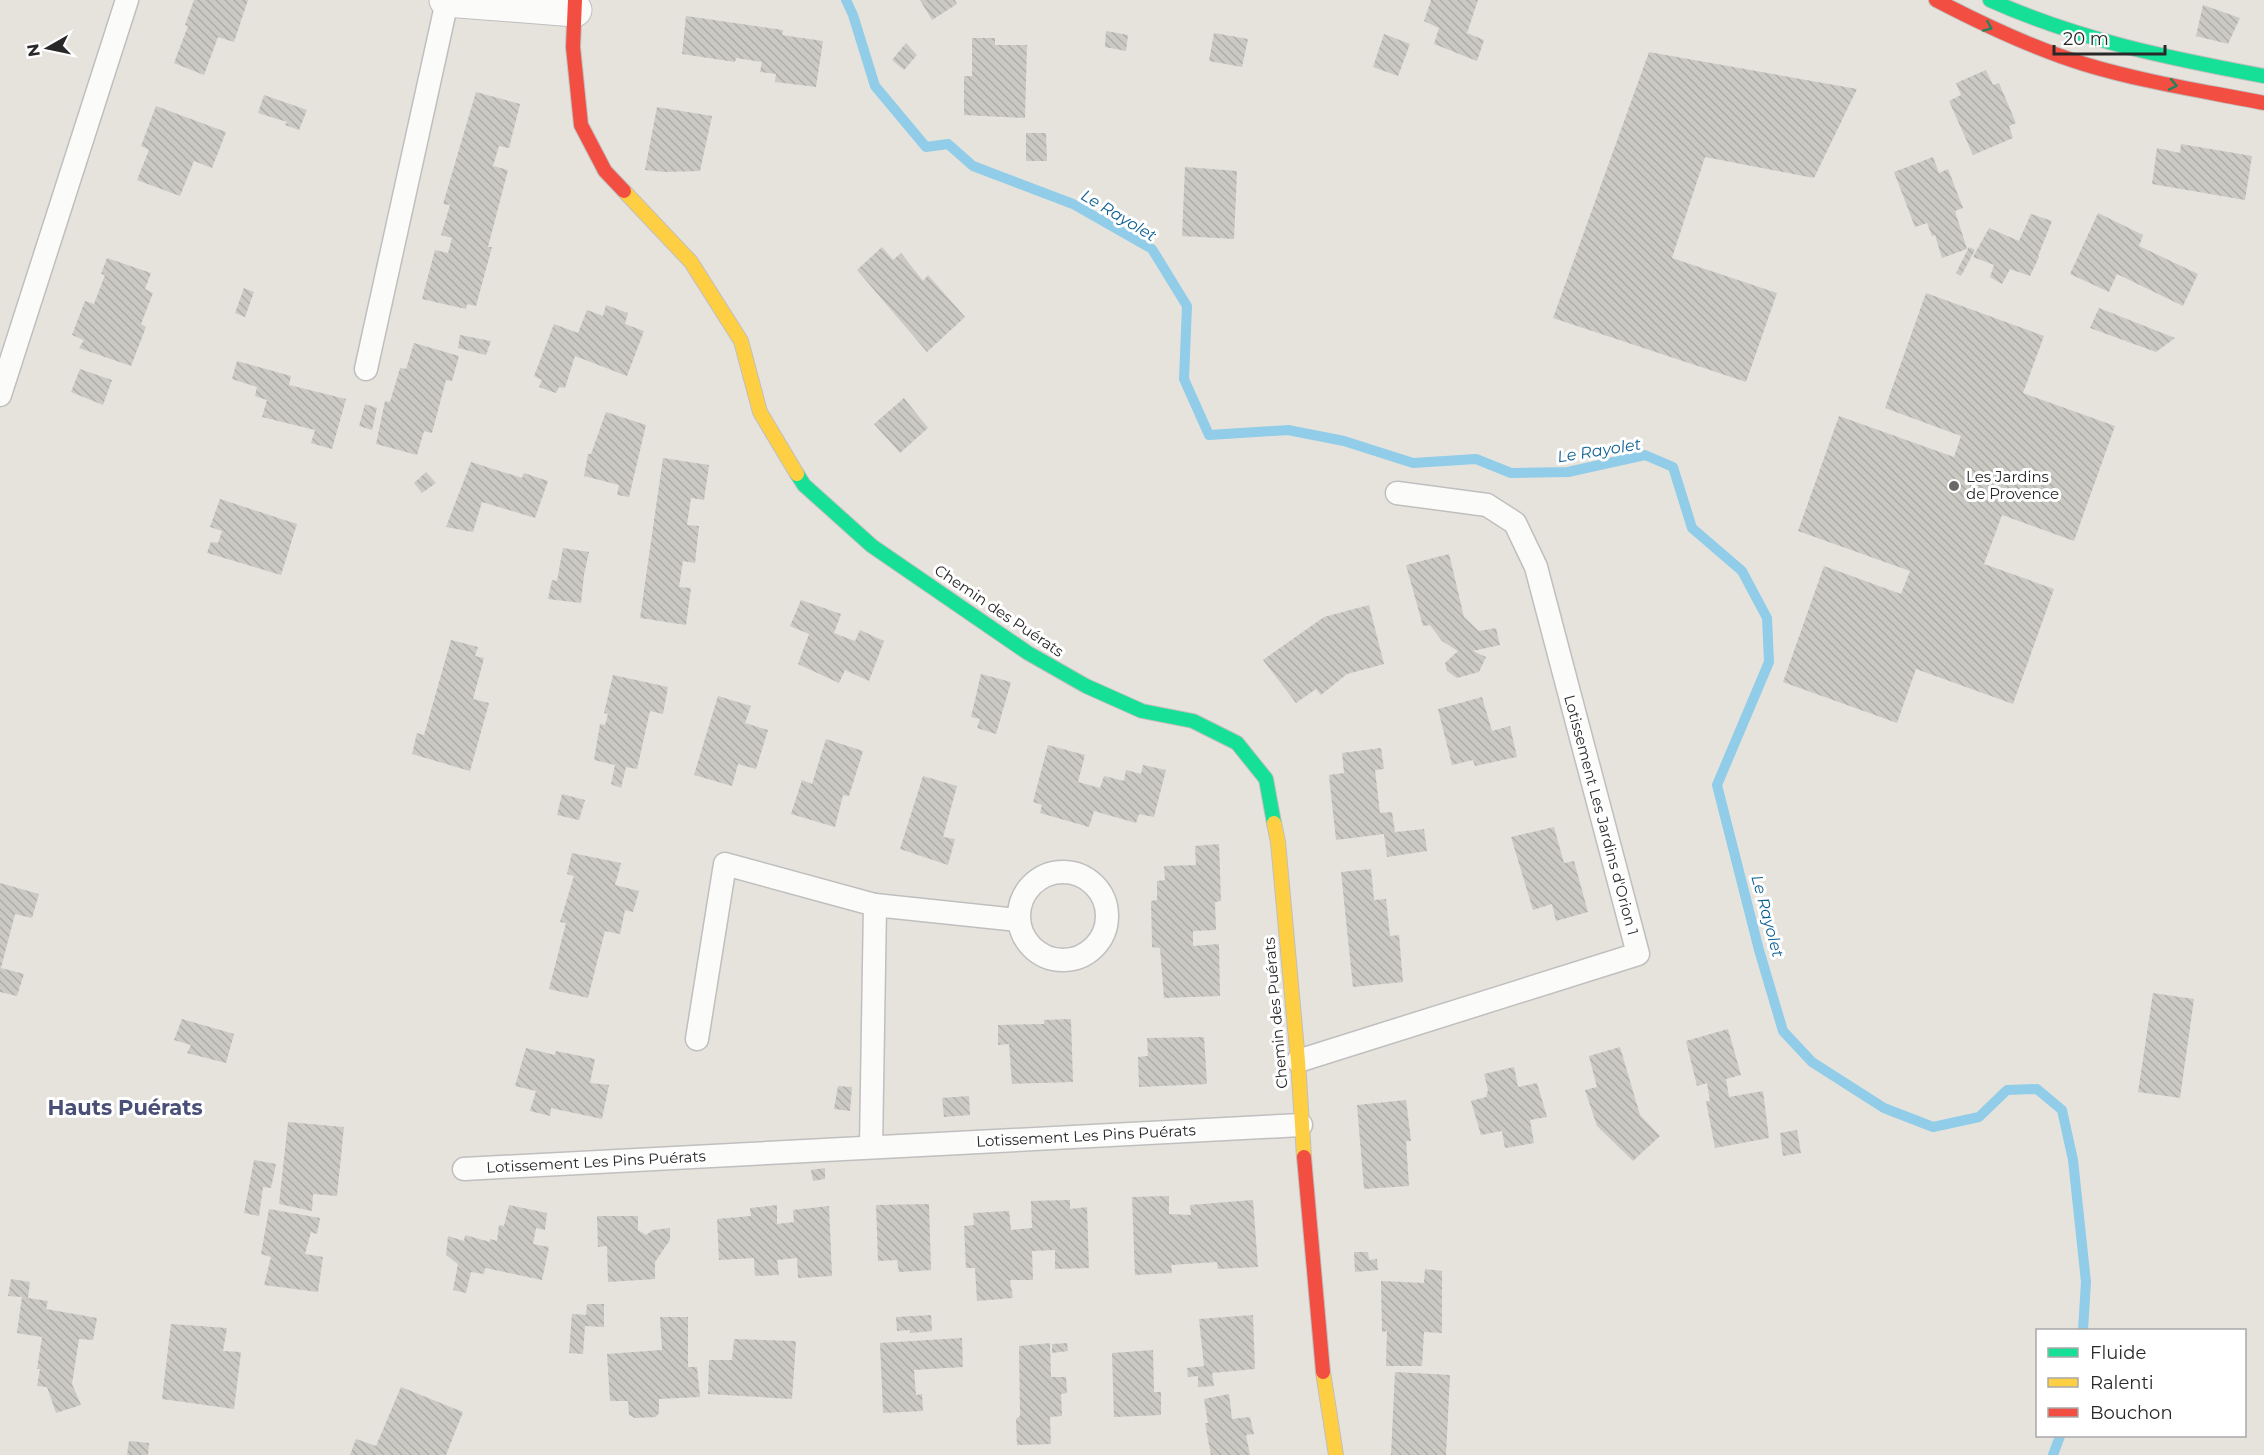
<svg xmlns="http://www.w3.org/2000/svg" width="2264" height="1455" font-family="Montserrat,sans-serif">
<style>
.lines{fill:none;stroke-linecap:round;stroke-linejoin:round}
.stream{stroke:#91cde8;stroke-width:10}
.building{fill:url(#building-back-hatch)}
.lane-casing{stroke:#c0bfbf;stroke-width:25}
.street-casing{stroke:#c0bfbf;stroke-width:35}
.fast-casing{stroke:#c0bfbf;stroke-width:16}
.slow-casing{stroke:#c0bfbf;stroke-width:16}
.jam-casing{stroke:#c0bfbf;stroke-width:16}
.lane{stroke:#fbfbfa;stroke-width:22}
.street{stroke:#fbfbfa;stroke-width:33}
.fast{stroke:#16e098;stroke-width:14}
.slow{stroke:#ffcf43;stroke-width:14}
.jam{stroke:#f24e42;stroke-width:14}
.oneway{stroke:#1f8460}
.poi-dot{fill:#6a6967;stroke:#fff;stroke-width:2}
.labels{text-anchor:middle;stroke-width:6;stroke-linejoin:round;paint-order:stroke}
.poi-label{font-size:15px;fill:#282828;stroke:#fff;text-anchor:start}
.street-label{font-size:15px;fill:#282828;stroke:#fff}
.water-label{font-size:16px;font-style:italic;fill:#0f6095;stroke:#fff}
.district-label{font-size:21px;font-weight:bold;fill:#494f77;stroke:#fff}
</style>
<defs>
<pattern id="building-back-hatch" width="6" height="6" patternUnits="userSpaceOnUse" patternTransform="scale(1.5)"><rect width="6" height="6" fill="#cbc9c4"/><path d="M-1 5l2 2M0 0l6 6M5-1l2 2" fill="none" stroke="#aeada8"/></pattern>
</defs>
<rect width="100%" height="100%" fill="#e6e3dd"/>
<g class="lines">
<g class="stream">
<polyline points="846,0 853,15 875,86 926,147 948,144 973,166 1073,204 1152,249 1187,306 1184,379 1209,435 1288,430 1344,441 1413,463 1476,459 1511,473 1568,472 1645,455 1673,467 1692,528 1742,571 1767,618 1769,662 1717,785 1759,950 1783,1031 1812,1062 1884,1108 1933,1127 1979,1117 2007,1090 2037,1089 2062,1110 2073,1160 2086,1282 2083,1330"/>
<polyline points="2053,1455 2060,1436"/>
</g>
</g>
<g class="building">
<polygon points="194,0 248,0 234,42 218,37 204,75 174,63 188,26 185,25"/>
<polygon points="920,0 955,0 957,4 932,20"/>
<polygon points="1431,0 1478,0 1467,33 1484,40 1477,61 1434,44 1439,28 1424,21"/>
<polygon points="2203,5 2240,18 2228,44 2196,36"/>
<polygon points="686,16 783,30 782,35 823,41 816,87 775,82 776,74 760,72 762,62 736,58 735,62 682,54"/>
<polygon points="1106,31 1128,35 1126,51 1105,47"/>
<polygon points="1214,33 1248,39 1242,67 1209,61"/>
<polygon points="1384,34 1410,44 1398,76 1373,67"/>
<polygon points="972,38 995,38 995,45 1027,45 1025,118 964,115 964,76 972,76"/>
<polygon points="906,43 917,55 904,70 892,60"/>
<polygon points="1649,52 1857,89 1814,178 1705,157 1672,258 1777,293 1746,382 1553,318"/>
<polygon points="1986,70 1993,85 1999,83 2016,123 2009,126 2013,138 1973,155 1949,101 1961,95 1956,83"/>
<polygon points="476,92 520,104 509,148 499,146 493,166 508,170 488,247 492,247 476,306 467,304 466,309 422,299 435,250 448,253 452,238 441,235 450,205 443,204"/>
<polygon points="264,95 307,110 299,130 285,125 287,122 258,113"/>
<polygon points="156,106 226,132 212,168 194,161 180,196 137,180 149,150 141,146"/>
<polygon points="657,107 712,116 700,171 665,172 645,170"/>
<polygon points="1026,133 1046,133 1047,161 1026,161"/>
<polygon points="2181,144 2252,156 2245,200 2152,184 2157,148 2180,153"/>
<polygon points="1933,157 1939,173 1948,169 1963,208 1955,211 1967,249 1942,258 1935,235 1932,236 1927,223 1915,227 1894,172"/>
<polygon points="1185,167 1237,171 1234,239 1182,236"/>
<polygon points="2098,213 2143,235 2139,246 2198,274 2183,306 2117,274 2109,292 2070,274"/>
<polygon points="2031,214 2052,221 2038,256 2039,257 2030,276 2010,269 2002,284 1990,277 1994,265 1973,257 1989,228 2019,241"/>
<polygon points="882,247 893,260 901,253 923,281 928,275 965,317 927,352 857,270"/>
<polygon points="1969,247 1975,250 1961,276 1956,273"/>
<polygon points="107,258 151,273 145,289 153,293 141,324 146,327 131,366 79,348 84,340 72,335 85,301 94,304 105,275 101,274"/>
<polygon points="244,288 254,292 245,317 235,313"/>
<polygon points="1926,293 2044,336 2023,393 2115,426 2074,541 2002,515 1984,564 2054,589 2013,704 1916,669 1897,723 1783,682 1824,566 1901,594 1910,571 1798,531 1839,416 1954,457 1961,436 1885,408"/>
<polygon points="606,305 628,313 625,324 644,331 627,376 575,356 565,388 559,387 556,393 539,387 542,380 534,376 554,324 578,333 587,310 603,316"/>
<polygon points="2099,308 2175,338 2156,352 2090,328"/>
<polygon points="460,335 491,341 486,355 458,348"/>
<polygon points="414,343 459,356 452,381 446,380 432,433 424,431 417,455 376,444 385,401 390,402 400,368 406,369"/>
<polygon points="237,361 291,376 289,385 346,399 332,449 311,443 315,430 262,417 267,400 255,396 257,387 232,379"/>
<polygon points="80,369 112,380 103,405 71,392"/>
<polygon points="904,398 928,428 900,453 874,424"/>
<polygon points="365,404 377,408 372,430 359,426"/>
<polygon points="606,412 646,425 629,497 617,495 619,485 584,476 588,454 591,454"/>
<polygon points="663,458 709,465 704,500 691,498 687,525 699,526 695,563 683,561 679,587 691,588 686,625 640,618"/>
<polygon points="471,462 522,478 524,473 548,481 535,518 482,502 473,532 446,527"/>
<polygon points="426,472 436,483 422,493 414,483"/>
<polygon points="220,499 297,524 281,575 207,553 211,542 218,543 222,531 210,527"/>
<polygon points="563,548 589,552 584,575 581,603 548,599 552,580 557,581"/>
<polygon points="1449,554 1464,617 1479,631 1496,628 1500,645 1473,651 1486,657 1479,672 1457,678 1447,671 1445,663 1458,651 1442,641 1430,625 1423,626 1406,565"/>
<polygon points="801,600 841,614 834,633 855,641 860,630 884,641 869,681 845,670 839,683 798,664 809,634 790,626"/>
<polygon points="1369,605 1384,664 1347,674 1321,695 1316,689 1296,703 1263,660 1324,617"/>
<polygon points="451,640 478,647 475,656 484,658 473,699 489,703 470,771 412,754 417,733 424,735"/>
<polygon points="981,674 1011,682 996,734 977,728 980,719 971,717"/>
<polygon points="613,675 668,687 663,714 650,711 637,769 626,767 621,788 611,784 615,765 594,760 600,724 605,725 608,714 604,713"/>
<polygon points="718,696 751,706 745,723 768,730 756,769 738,764 732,786 694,775"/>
<polygon points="1482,697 1492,731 1510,726 1517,757 1475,766 1473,760 1452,765 1438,709"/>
<polygon points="826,739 863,751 849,796 843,795 835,827 791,814 802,780 812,784"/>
<polygon points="1048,745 1085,755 1078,782 1100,788 1104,776 1124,781 1126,770 1141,774 1143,765 1166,770 1154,817 1139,814 1136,823 1094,811 1089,827 1040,813 1042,805 1033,802"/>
<polygon points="1381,748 1384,769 1375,770 1380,813 1392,812 1395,832 1424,829 1427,851 1387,857 1384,834 1336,840 1329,775 1344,773 1342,753"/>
<polygon points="923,776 957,786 943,837 955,839 948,865 900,849"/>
<polygon points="562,794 585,800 579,820 557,815"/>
<polygon points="1554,827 1564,863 1574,861 1588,912 1556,921 1552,904 1533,910 1511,837"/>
<polygon points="1219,844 1221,901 1215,902 1216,930 1193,931 1193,946 1219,944 1220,996 1164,998 1160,948 1152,947 1151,901 1157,900 1157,881 1165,880 1164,866 1196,865 1195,846"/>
<polygon points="572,853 621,863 615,885 639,891 633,912 625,910 620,934 605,931 588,998 549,989 566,923 560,922 574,876 567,874"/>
<polygon points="1371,869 1374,900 1386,899 1390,936 1399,935 1403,982 1353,987 1341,872"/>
<polygon points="0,883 39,894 32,918 15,914 1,968 24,974 17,996 0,992"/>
<polygon points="2153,993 2194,999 2180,1098 2138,1092"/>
<polygon points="182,1019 234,1034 226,1063 187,1053 191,1045 174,1040"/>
<polygon points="1071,1019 1073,1082 1012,1084 1009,1044 998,1045 998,1025 1044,1024 1044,1020"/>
<polygon points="1728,1029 1741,1075 1726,1079 1729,1097 1763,1091 1769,1138 1715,1148 1706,1101 1710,1101 1707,1083 1697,1086 1686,1041"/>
<polygon points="1204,1037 1207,1084 1139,1087 1138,1057 1148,1056 1147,1038"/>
<polygon points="1620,1047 1640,1115 1660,1136 1633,1161 1597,1126 1585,1090 1597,1087 1589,1056"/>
<polygon points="526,1048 555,1055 556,1051 595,1059 590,1083 609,1085 602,1119 551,1108 550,1116 530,1111 536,1091 515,1086"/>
<polygon points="1514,1067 1518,1087 1537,1083 1547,1117 1530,1120 1534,1143 1505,1148 1502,1131 1481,1135 1471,1101 1486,1097 1488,1090 1484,1074"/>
<polygon points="838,1086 852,1087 850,1111 834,1109"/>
<polygon points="969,1096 970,1115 944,1117 942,1098"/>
<polygon points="1406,1100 1411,1141 1406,1141 1409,1186 1364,1189 1357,1105"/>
<polygon points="288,1122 344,1127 337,1196 313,1194 312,1211 279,1204"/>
<polygon points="1797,1130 1801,1153 1783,1156 1780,1133"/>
<polygon points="254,1160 276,1164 271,1188 263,1187 259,1216 244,1213"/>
<polygon points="825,1168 825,1179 813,1181 811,1170"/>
<polygon points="1169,1196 1169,1214 1191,1215 1190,1205 1253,1200 1258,1267 1218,1269 1217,1262 1171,1265 1172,1273 1135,1275 1132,1197"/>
<polygon points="1070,1200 1070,1209 1087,1207 1089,1268 1055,1269 1055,1250 1032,1251 1033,1280 1010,1280 1013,1298 977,1301 975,1268 966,1268 964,1226 974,1225 973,1213 1009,1211 1011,1230 1032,1228 1031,1201"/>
<polygon points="929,1204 931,1270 899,1272 897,1260 878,1261 876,1205"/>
<polygon points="509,1205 547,1213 545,1230 536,1228 533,1244 549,1247 542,1280 485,1268 484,1274 471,1272 466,1293 453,1290 458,1264 446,1255 448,1236 464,1241 465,1235 490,1242 490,1239 497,1241 499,1225 504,1226"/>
<polygon points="777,1205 777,1224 794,1222 793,1210 829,1206 832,1276 798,1278 797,1258 777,1260 779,1275 755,1276 754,1258 719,1260 717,1219 751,1216 750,1208"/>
<polygon points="269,1209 320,1218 317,1234 311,1232 305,1254 323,1257 318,1292 264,1285 271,1257 261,1254"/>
<polygon points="597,1216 638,1216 638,1230 646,1235 653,1230 670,1228 670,1240 655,1262 655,1279 608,1282 607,1246 598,1247"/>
<polygon points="1354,1252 1368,1252 1369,1260 1377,1259 1378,1270 1355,1272"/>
<polygon points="1425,1269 1442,1271 1442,1333 1424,1332 1422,1366 1386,1366 1387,1331 1382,1332 1381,1281 1424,1283"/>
<polygon points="11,1279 30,1282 28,1298 48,1301 46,1309 97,1318 93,1340 79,1339 72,1384 81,1405 56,1413 47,1387 37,1386 40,1369 37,1369 42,1337 17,1333 22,1297 8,1296"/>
<polygon points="587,1304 604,1304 604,1327 585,1326 583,1354 569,1353 572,1314 586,1315"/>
<polygon points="931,1315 932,1331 910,1333 910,1330 897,1331 896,1317"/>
<polygon points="1253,1315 1255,1369 1212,1373 1214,1386 1198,1387 1198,1376 1188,1377 1187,1368 1204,1366 1199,1319"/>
<polygon points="660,1317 688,1317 688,1367 697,1367 700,1397 659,1399 659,1413 656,1417 635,1418 629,1415 628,1401 610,1401 607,1354 662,1350"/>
<polygon points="171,1324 227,1328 223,1351 241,1352 234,1409 162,1399"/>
<polygon points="962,1338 963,1367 914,1370 916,1395 922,1394 923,1411 883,1413 880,1343"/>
<polygon points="734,1339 796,1341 792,1399 708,1394 709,1360 732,1360"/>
<polygon points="1050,1343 1051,1377 1066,1377 1067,1393 1061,1394 1062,1416 1050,1417 1051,1444 1017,1445 1016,1419 1020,1416 1019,1346"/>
<polygon points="1067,1343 1068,1351 1052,1353 1052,1344"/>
<polygon points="1153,1350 1154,1392 1161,1392 1161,1415 1114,1417 1112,1353"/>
<polygon points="1395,1372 1450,1375 1446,1455 1391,1455"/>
<polygon points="401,1387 463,1412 446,1455 350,1455 356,1439 376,1446"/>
<polygon points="1229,1394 1232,1419 1250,1417 1254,1434 1246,1435 1250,1455 1211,1455 1205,1423 1208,1423 1204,1399"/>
<polygon points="129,1441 149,1443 148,1455 127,1455"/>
</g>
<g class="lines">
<defs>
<g id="lane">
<polyline points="366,369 447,1"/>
<polyline points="0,395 127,0"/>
<circle cx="1063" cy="916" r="44"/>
<polyline points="697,1039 725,864 875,905"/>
<polyline points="1298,1061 1638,954 1536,567 1515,523 1487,505 1397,493"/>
<polyline points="871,1147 875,905 1018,920"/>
<polyline points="464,1169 1301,1125"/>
</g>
<polyline id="street" points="446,0 575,10"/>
<g id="fast">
<path d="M 1990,0 C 2079,40 2168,58 2264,76"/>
<polyline points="797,474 804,485 872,546 1028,653 1086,686 1142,711 1193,721 1237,743 1266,779 1274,823"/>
</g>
<g id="slow">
<polyline points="624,191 691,262 741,341 760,412 797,474"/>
<polyline points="1274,823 1278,842 1298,1061 1304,1157"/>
<polyline points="1323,1372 1336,1455"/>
</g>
<g id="jam">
<polyline points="575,0 573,47 581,125 605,171 624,191"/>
<path d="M 1936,0 C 1984,25 2032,48 2084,64 C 2143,82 2204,91 2264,103"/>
<polyline points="1304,1157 1323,1372"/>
</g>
</defs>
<use href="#lane" class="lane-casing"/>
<use href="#street" class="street-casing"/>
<use href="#fast" class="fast-casing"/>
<use href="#slow" class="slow-casing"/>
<use href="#jam" class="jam-casing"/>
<use href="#lane" class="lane"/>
<use href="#street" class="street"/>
<use href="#fast" class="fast"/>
<use href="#slow" class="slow"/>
<use href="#jam" class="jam"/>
</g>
<defs><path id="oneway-chevron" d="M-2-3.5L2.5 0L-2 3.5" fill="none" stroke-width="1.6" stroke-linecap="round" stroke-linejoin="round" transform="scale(1.5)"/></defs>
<g class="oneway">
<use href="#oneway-chevron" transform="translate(1988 27) rotate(24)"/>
<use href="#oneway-chevron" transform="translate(2173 85) rotate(11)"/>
</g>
<circle class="poi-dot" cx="1954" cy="486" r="6"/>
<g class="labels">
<g class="poi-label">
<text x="1966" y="482">Les Jardins<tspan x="1966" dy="17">de Provence</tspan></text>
</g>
<g class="street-label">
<text transform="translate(999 611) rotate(34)" y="5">Chemin des Puérats</text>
<text transform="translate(1601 815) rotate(75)" y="5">Lotissement Les Jardins d'Orion 1</text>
<text transform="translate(1276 1013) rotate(-95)" y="5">Chemin des Puérats</text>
<text transform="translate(1086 1136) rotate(-3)" y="5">Lotissement Les Pins Puérats</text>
<text transform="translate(596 1162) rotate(-3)" y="5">Lotissement Les Pins Puérats</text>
</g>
<g class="water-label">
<text transform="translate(1119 215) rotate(31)" y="6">Le Rayolet</text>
<text transform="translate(1599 450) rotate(-9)" y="6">Le Rayolet</text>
<text transform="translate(1768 916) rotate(75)" y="6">Le Rayolet</text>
</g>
<g class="district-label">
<text x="125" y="1115">Hauts Puérats</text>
</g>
</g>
<rect x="2036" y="1329" width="210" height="108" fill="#ffffff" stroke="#a9a9a9" stroke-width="1.5"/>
<rect x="2048" y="1348" width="30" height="9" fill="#16e098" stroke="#a9a9a9" stroke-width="1.5"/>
<text x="2090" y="1359" font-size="18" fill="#282828">Fluide</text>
<rect x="2048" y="1378" width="30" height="9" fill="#ffcf43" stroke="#a9a9a9" stroke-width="1.5"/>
<text x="2090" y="1389" font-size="18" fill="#282828">Ralenti</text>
<rect x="2048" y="1408" width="30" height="9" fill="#f24e42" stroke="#a9a9a9" stroke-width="1.5"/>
<text x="2090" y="1419" font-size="18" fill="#282828">Bouchon</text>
<g transform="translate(48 48) rotate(261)" stroke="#ffffff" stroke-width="4.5" paint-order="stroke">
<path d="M0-4.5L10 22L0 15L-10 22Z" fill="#282828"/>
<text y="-9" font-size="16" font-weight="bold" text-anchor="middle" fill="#282828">N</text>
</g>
<path d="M2054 45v9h111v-9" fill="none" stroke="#282828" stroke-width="3"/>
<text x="2063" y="45" font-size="18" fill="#282828" stroke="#ffffff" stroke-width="4.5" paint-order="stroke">20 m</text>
</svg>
